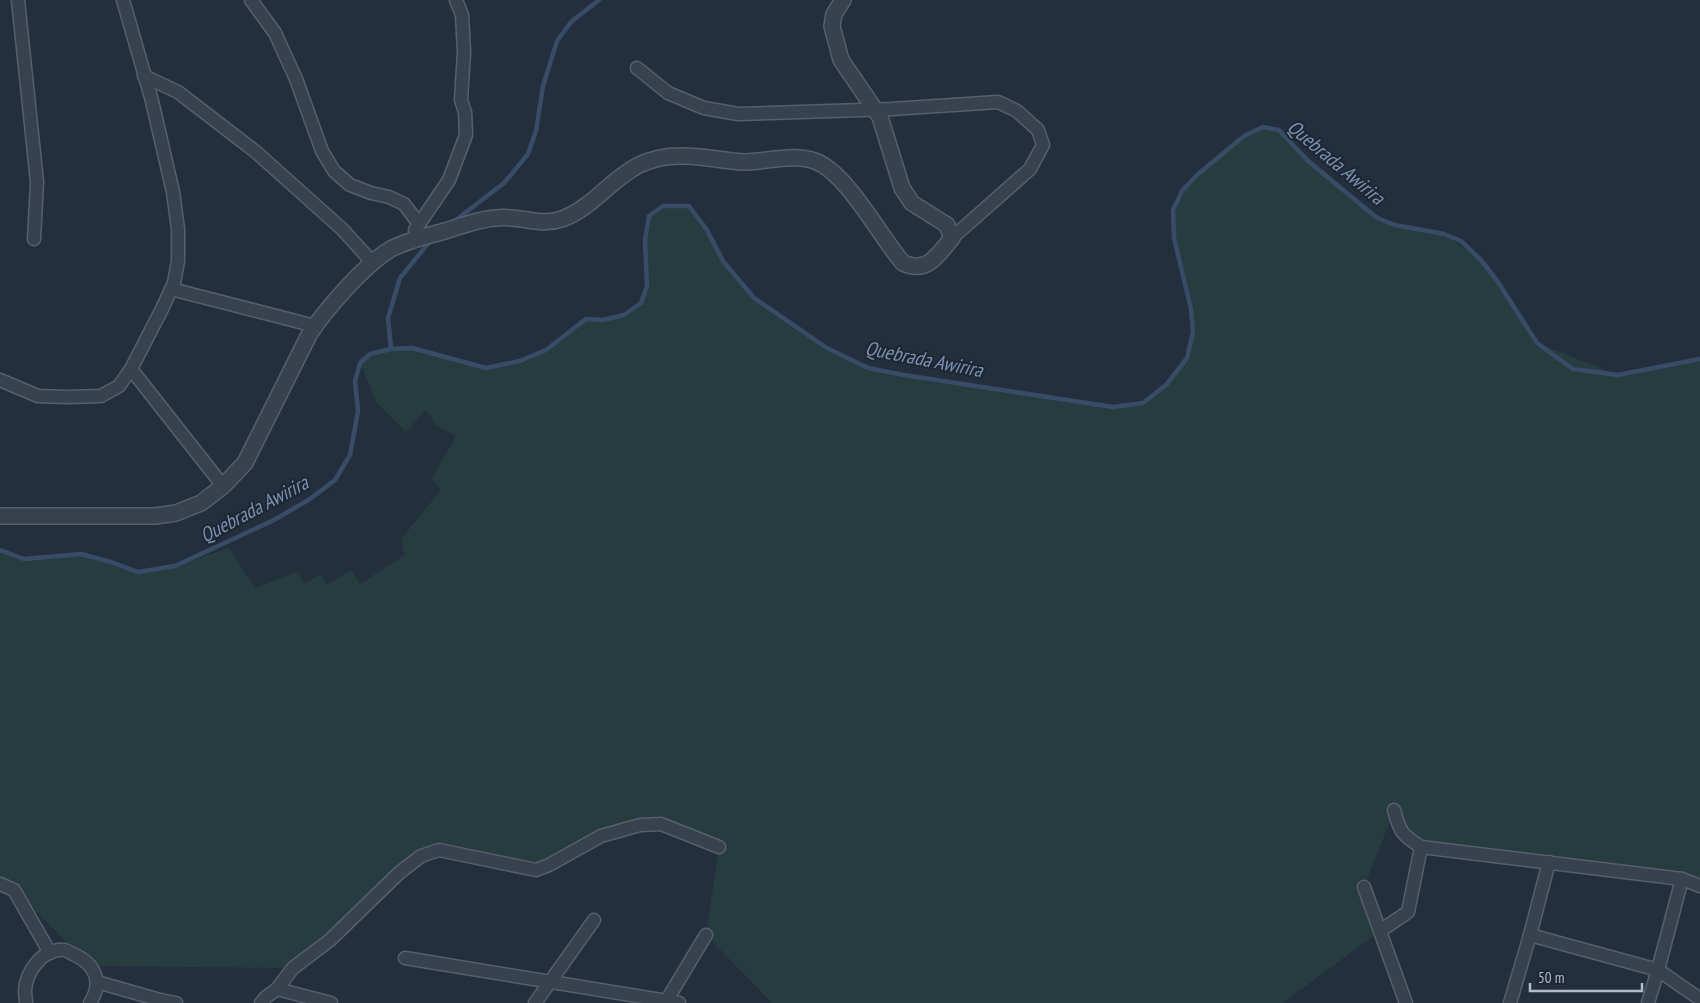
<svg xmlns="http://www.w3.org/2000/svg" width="1700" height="1003" font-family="'PT Sans Narrow',sans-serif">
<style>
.green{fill:#263c3f}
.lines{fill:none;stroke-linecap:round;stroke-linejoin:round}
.stream{stroke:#394c67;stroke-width:4.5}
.minor-casing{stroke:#565f6c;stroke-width:15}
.tertiary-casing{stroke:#565f6c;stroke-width:18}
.minor{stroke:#38414e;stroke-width:12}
.tertiary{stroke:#38414e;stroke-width:15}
.labels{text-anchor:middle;stroke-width:4;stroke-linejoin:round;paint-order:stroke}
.water-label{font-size:20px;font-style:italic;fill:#7c92b1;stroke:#1d2633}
</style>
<rect width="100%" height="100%" fill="#242f3e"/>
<polygon class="green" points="1263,127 1279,130 1359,203 1395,225 1444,234 1481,260 1498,282 1537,343 1618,375 1700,359 1700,886 1421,847 1394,811 1364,887 1380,931 1283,1003 772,1003 706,935 719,847 662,824 640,825 536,870 439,850 421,856 293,968 91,966 14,890 0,884 0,550 24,559 81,554 138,572 175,566 229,548 255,588 298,572 304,584 320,574 327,585 351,570 360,584 405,555 401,539 441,490 432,478 456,436 437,426 426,410 406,432 377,403 360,363 370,354 391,349 412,348 486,368 520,361 546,350 586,319 603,320 624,315 641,303 647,286 645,240 649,216 663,206 689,206 707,230 723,261 754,298 827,348 868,368 904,375 1112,407 1143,403 1166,385 1187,358 1193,332 1191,309 1174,238 1173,210 1182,191 1197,175 1244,136"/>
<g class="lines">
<g class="stream">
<polyline points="452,223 504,183 528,154 536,131 543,86 557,41 571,22 599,0"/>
<polyline points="391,349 388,318 400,278 431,240"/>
<polyline points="0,550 24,559 81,554 111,562 138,572 175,566 274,520 310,499 335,480 350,455 358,411 355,381 360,363 370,354 391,349 412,348 486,368 520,361 546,350 586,319 603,320 624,315 641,303 647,286 645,240 649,216 663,206 689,206 707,230 723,261 754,298 827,348 868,368 904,375 1113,407 1143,403 1166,385 1187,358 1193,332 1191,309 1174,238 1173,210 1182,191 1197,175 1244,136 1263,127 1279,130 1308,161 1377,218 1395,225 1444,234 1461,241 1481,260 1498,282 1537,343 1573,369 1618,375 1700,359"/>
</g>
<defs>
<g id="minor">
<polyline points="18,0 37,182 34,239"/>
<polyline points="251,0 275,33 296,79 322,151 334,171 350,185 371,193 389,197 404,204 419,224"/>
<polyline points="637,68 668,93 704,108 738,114 892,109 998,102 1017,111 1038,130 1043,145 1030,169 952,238"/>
<polyline points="144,76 178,92 256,152 342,229 373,263"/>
<polyline points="415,230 449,180 466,135 465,112 461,100 464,52 462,15 456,0"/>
<polyline points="171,289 315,326"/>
<polyline points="131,369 223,486"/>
<polyline points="0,380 38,396 67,397 101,396 119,386 131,369 161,311 174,283 178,261 178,229 173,192 152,101 123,0"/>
<path d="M 1394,810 C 1400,832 1401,834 1421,847 L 1682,879 L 1700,886"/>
<polyline points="0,884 14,890 50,953"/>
<polyline points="1364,887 1406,1003"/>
<polyline points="1380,931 1408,912 1421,847"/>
<polyline points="1530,935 1658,970 1700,999"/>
<polyline points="405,958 679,1003"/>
<polyline points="97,982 160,1000 176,1003"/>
<polyline points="277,989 293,968 330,940 399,873 421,856 439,850 536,870 549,865 601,836 640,825 661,824 719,847"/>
<path d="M 26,1003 C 26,999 25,995 25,991 C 26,971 43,948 65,950 C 68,951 72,954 75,955 C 96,965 103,983 90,1003"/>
<polyline points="261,1003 266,997 277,989 331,1003"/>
<polyline points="535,1003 594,920"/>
<polyline points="665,1003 706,935"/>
<polyline points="1510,1003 1530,935 1549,862"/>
<polyline points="1648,1003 1658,970 1682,879"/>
</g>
<path id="tertiary" d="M 0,516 L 155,516 L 176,513 L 201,503 L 223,486 L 245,463 L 310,333 C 328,307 364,265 391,249 C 408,240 427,236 445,231 C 461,226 479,219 496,218 C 521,215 538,227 562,219 C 592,208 611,179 639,165 C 652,159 666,156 679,156 C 700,155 722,161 743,162 C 766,162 793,153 815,161 C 847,173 879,235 903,263 C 927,274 938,255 952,238 L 947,225 L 912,203 L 902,188 L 880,117 L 841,60 L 832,26 L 834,14 L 843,0"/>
</defs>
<use href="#minor" class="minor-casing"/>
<use href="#tertiary" class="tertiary-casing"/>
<use href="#minor" class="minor"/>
<use href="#tertiary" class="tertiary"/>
</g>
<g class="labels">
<g class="water-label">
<text transform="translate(1336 162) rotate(40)" y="7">Quebrada Awirira</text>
<text transform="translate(924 359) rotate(11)" y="7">Quebrada Awirira</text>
<text transform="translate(254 509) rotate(-28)" y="7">Quebrada Awirira</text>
</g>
</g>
<path d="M1530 983v8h112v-8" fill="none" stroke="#b4bcc9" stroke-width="2.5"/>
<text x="1538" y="983" font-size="15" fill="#b4bcc9" stroke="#1d2633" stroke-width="4" paint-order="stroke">50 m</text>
</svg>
